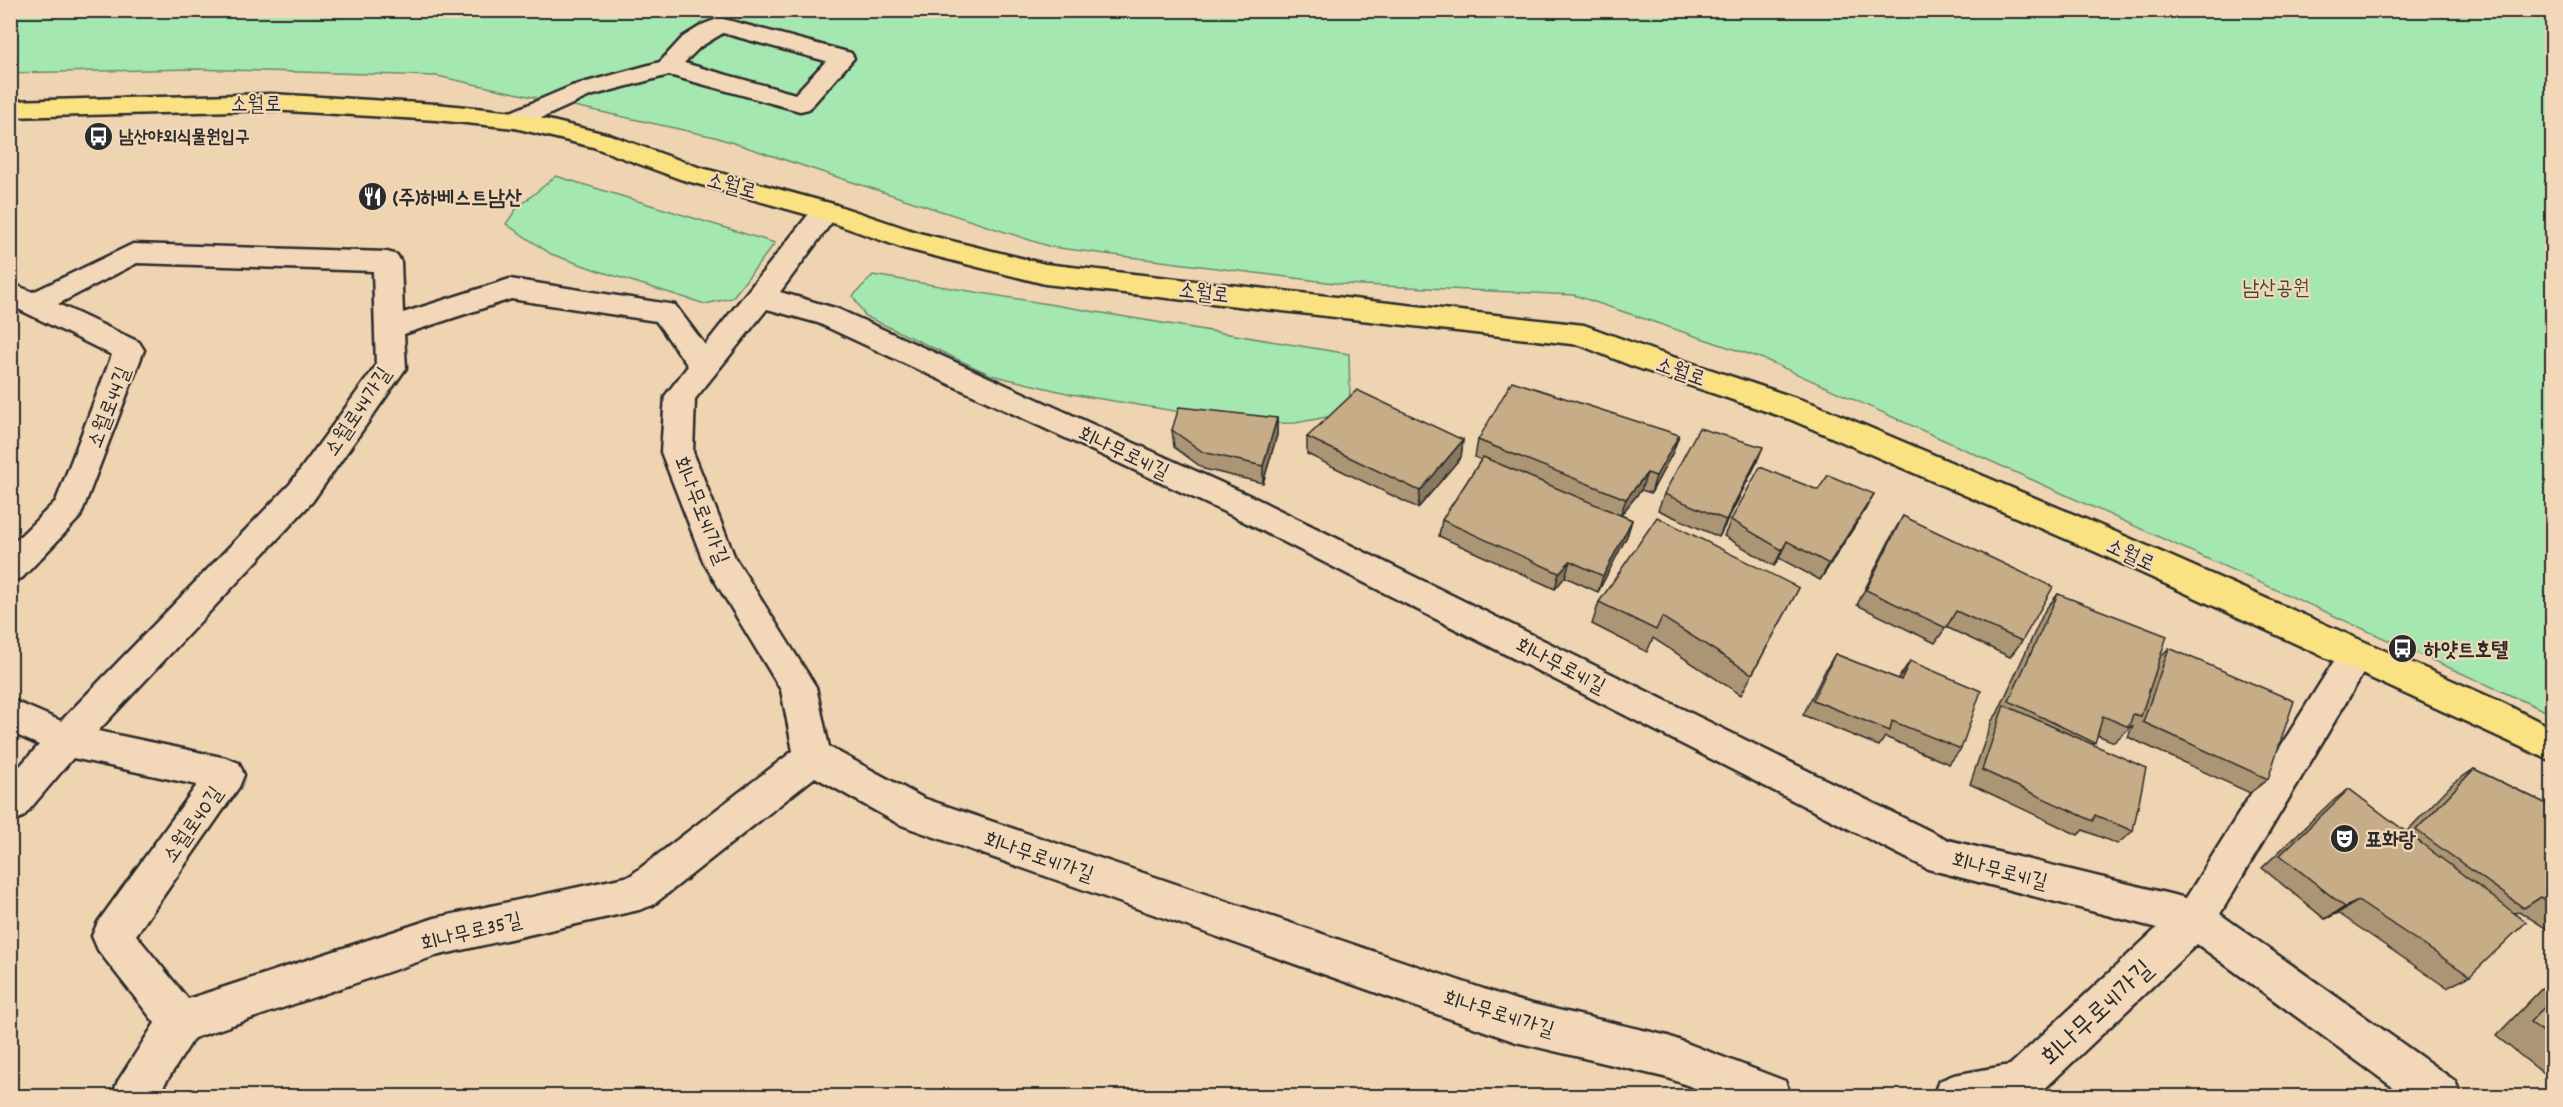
<svg xmlns="http://www.w3.org/2000/svg" width="2563" height="1107" font-family="Dekko,'Poor Story',sans-serif">
<style>
.green{fill:#a5e7b0;stroke:#68896e;stroke-width:1.5}
.lines{fill:none;stroke-linecap:round;stroke-linejoin:round}
.minor-casing{stroke:#2b2b2b;stroke-width:5}
.major-casing{stroke:#2b2b2b;stroke-width:5}
.minor{fill:#f2d8b9;fill-rule:evenodd}
.major{fill:#fae181;fill-rule:evenodd}
.wall{fill:#ab9574;stroke:#2b2b2b;stroke-width:1.5}
.shaded-wall{fill:#8b795e;stroke:#2b2b2b;stroke-width:1.5}
.building{fill:#c7ad87;stroke:#2b2b2b;stroke-width:1.5}
.labels{text-anchor:middle;stroke-width:4.5;stroke-linejoin:round;paint-order:stroke}
.far-poi-label{font-size:18px;font-weight:bold;fill:#2b2b2b;stroke:#f2d8b9;text-anchor:start}
.street-label{font-size:21px;fill:#2b2b2b;stroke:#f2d8b9}
.poi-label{font-size:21px;font-weight:bold;fill:#2b2b2b;stroke:#f2d8b9;text-anchor:start}
.park-label{font-size:21px;fill:#3d473f;stroke:#f2d8b9}
.near-street-label{font-size:26px;fill:#2b2b2b;stroke:#f2d8b9}
</style>
<rect width="100%" height="100%" fill="#efd4b2"/>
<filter id="ink" filterUnits="userSpaceOnUse"><feTurbulence type="fractalNoise" baseFrequency=".0167" numOctaves="2"/><feDisplacementMap in="SourceGraphic" scale="12" xChannelSelector="R" yChannelSelector="G"/><feConvolveMatrix kernelMatrix="1 2 1 2 8 2 1 2 1" color-interpolation-filters="sRGB"/></filter>
<g filter="url(#ink)">
<g class="green">
<polygon points="10,11 2552,11 2552,714 1766,360 1574,295 1342,284 1051,247 715,137 437,76 192,69 11,73"/>
<polygon points="556,176 775,243 732,298 705,304 599,271 551,254 506,224 517,208"/>
<polygon points="873,275 1349,354 1350,402 1338,415 1295,423 1254,424 1071,394 991,375 865,316 853,296"/>
</g>
<g class="lines">
<defs>
<g id="minor">
<path d="M 720,18 L 851,53 L 854,58 L 809,109 L 800,111 L 669,75 L 590,96 L 524,126 L 515,128 L 506,126 L 502,120 L 506,114 L 572,86 L 660,62 L 683,37 L 704,24 ZM 723,33 L 826,61 L 795,94 L 684,63 L 700,47 Z"/>
<path d="M 826,202 L 836,205 L 840,211 L 780,292 L 838,309 L 1255,498 L 1948,840 L 2186,898 L 2344,645 L 2356,640 L 2368,645 L 2373,655 L 2368,665 L 2220,914 L 2455,1081 L 2461,1096 L 2405,1096 L 2197,944 L 2037,1096 L 1933,1096 L 1939,1081 L 1954,1075 L 2010,1065 L 2157,928 L 1928,869 L 1233,516 L 818,323 L 767,309 L 695,399 L 693,452 L 735,558 L 816,687 L 829,747 L 923,798 L 1516,1000 L 1668,1036 L 1785,1081 L 1791,1096 L 1716,1096 L 1668,1078 L 1516,1042 L 912,829 L 899,824 L 815,777 L 653,905 L 639,910 L 435,956 L 194,1038 L 157,1096 L 112,1096 L 118,1081 L 155,1023 L 98,950 L 92,936 L 98,922 L 197,785 L 73,758 L 23,817 L 10,822 L 10,777 L 39,745 L 10,732 L 10,699 L 61,721 L 290,484 L 376,366 L 373,271 L 137,263 L 58,304 L 139,342 L 144,350 L 80,517 L 22,578 L 10,581 L 10,546 L 56,501 L 112,355 L 10,305 L 10,283 L 33,292 L 133,244 L 387,252 L 397,255 L 401,262 L 403,313 L 510,279 L 675,305 L 705,345 L 816,205 ZM 511,299 L 656,321 L 688,366 L 665,396 L 661,452 L 704,563 L 781,690 L 793,751 L 630,876 L 435,918 L 188,999 L 136,935 L 239,787 L 244,775 L 239,763 L 226,758 L 98,731 L 312,502 L 406,368 L 404,334 Z"/>
</g>
<polygon id="major" points="271,94 436,104 515,112 610,135 698,167 836,205 919,233 1045,264 1584,325 1652,350 1814,404 2120,534 2501,702 2552,728 2552,761 2096,552 1792,420 1632,366 1580,345 1045,284 903,248 816,217 680,179 593,147 515,128 436,120 271,110 10,117 10,101"/>
</defs>
<use href="#minor" class="minor-casing"/>
<use href="#major" class="major-casing"/>
<use href="#minor" class="minor"/>
<use href="#major" class="major"/>
</g>
<g class="wall">
<polygon points="1277,418 1277,435 1263,483 1204,469 1174,447 1172,430"/>
<polygon points="1679,435 1673,452 1651,493 1641,490 1621,515 1632,520 1627,536 1598,592 1565,577 1555,589 1439,536 1442,520 1481,460 1475,457 1478,440"/>
<polygon points="1307,437 1463,440 1461,457 1418,508 1307,454"/>
<polygon points="1756,464 1719,537 1658,510 1664,494"/>
<polygon points="1865,510 1820,580 1779,558 1774,566 1724,536 1731,520"/>
<polygon points="1903,516 2022,641 2010,657 1946,627 1935,643 1857,605 1893,533"/>
<polygon points="1799,588 1741,695 1653,638 1647,652 1592,624 1599,602"/>
<polygon points="2058,594 2160,657 2169,648 2268,779 2250,793 2128,737 2133,725 2114,742 2097,735 2093,744 2133,831 2117,844 2083,830 2078,835 1970,784 1992,720 1997,714 2045,610"/>
<polygon points="1835,654 1898,679 1910,661 1961,749 1949,764 1885,737 1879,746 1803,715 1826,669"/>
<polygon points="2474,769 2553,807 2553,933 2519,911 2514,913 2470,976 2447,988 2338,913 2325,919 2262,868 2330,803 2349,789 2406,832 2453,783"/>
<polygon points="2553,977 2553,1081 2496,1036"/>
</g>
<g class="shaded-wall">
<polygon points="1277,418 1277,435 1263,483 1263,466"/>
<polygon points="1679,435 1673,452 1651,493 1656,476"/>
<polygon points="1463,440 1461,457 1418,508 1420,491"/>
<polygon points="1763,447 1756,464 1719,537 1726,520"/>
<polygon points="1647,473 1641,490 1620,516 1626,499"/>
<polygon points="1874,494 1865,510 1820,580 1829,564"/>
<polygon points="1632,520 1627,536 1598,592 1603,576"/>
<polygon points="1787,541 1779,558 1774,566 1782,550"/>
<polygon points="1570,561 1565,577 1555,589 1559,573"/>
<polygon points="2358,901 2338,913 2325,919 2345,907"/>
</g>
<g class="building">
<polygon points="1512,381 1679,435 1656,476 1647,473 1626,499 1478,440"/>
<polygon points="1357,390 1463,440 1420,491 1307,437"/>
<polygon points="1179,407 1277,418 1263,466 1203,452 1172,430"/>
<polygon points="1699,428 1763,447 1726,520 1664,494"/>
<polygon points="1483,457 1632,520 1603,576 1570,561 1559,573 1442,520"/>
<polygon points="1760,467 1818,490 1828,475 1874,494 1829,564 1787,541 1782,550 1731,520"/>
<polygon points="1903,516 2053,587 2022,641 1956,611 1946,628 1866,590"/>
<polygon points="1657,517 1799,588 1752,674 1662,617 1656,630 1599,602"/>
<polygon points="2058,594 2167,636 2141,716 2133,714 2129,727 2103,716 2095,743 2009,701"/>
<polygon points="2169,648 2294,701 2268,779 2143,722"/>
<polygon points="1835,654 1901,680 1910,661 1981,691 1961,749 1892,721 1890,731 1813,700"/>
<polygon points="2004,705 2146,768 2133,831 2095,815 2093,821 1982,770"/>
<polygon points="2474,769 2553,807 2553,905 2541,897 2524,908 2416,830"/>
<polygon points="2349,789 2526,922 2470,976 2358,901 2345,907 2280,855"/>
<polygon points="2553,998 2553,1039 2530,1022"/>
</g>
</g>
<defs>
<symbol id="bus-disc" viewBox="-11 -11 22 22"><circle r="9.5" fill="#2b2b2b" stroke="#f2d8b9"/><path d="M-5-6H5V4H4V6H2V4H-2V6H-4V4H-5ZM-3.5-4V0h7V-4ZM-3.5 1.2v1.5H-2V1.2ZM2 1.2v1.5H3.5V1.2Z" fill="#fff"/></symbol>
<symbol id="restaurant-disc" viewBox="-11 -11 22 22"><circle r="9.5" fill="#2b2b2b" stroke="#f2d8b9"/><path d="M-5-6h1v4h1v-4h1v4h1v-4h1v5L-1.5 .5V6h-2V.5L-5-1ZM5-6V6H3V1.5H1.5Q1.5-4 5-6Z" fill="#fff"/></symbol>
<symbol id="theatre-disc" viewBox="-11 -11 22 22"><circle r="9.5" fill="#2b2b2b" stroke="#f2d8b9"/><path d="M-5-5.5Q0-4 5-5.5V0Q5 5 0 6Q-5 5-5 0ZM-3.3-2.5H-1v1.5H-3.3ZM1-2.5H3.3v1.5H1ZM-2.8 1Q0 5.5 2.8 1Z" fill="#fff"/></symbol>
</defs>
<g fill-rule="evenodd">
<use href="#bus-disc" x="82" y="120" width="33" height="33"/>
<use href="#restaurant-disc" x="356" y="180" width="33" height="33"/>
<use href="#bus-disc" x="2386" y="632" width="33" height="33"/>
<use href="#theatre-disc" x="2328" y="822" width="33" height="33"/>
</g>
<g class="labels">
<g class="far-poi-label">
<text x="119" y="142">남산야외식물원입구</text>
</g>
<g class="street-label">
<text x="256" y="110">소월로</text>
<text transform="translate(732 185) rotate(15)" y="7">소월로</text>
<text transform="translate(1204 292) rotate(7)" y="7">소월로</text>
<text transform="translate(1681 371) rotate(19)" y="7">소월로</text>
<text transform="translate(108 407) rotate(-69)" y="7">소월로44길</text>
<text transform="translate(357 411) rotate(-56)" y="7">소월로44가길</text>
<text transform="translate(1124 452) rotate(25)" y="7">회나무로41길</text>
<text transform="translate(702 510) rotate(68)" y="7">회나무로41가길</text>
<text transform="translate(2131 554) rotate(25)" y="7">소월로</text>
<text transform="translate(1561 665) rotate(27)" y="7">회나무로41길</text>
<text transform="translate(192 824) rotate(-55)" y="7">소월로40길</text>
<text transform="translate(1039 856) rotate(19)" y="7">회나무로41가길</text>
<text transform="translate(2000 870) rotate(14)" y="7">회나무로41길</text>
<text transform="translate(471 931) rotate(-14)" y="7">회나무로35길</text>
<text transform="translate(1499 1013) rotate(17)" y="7">회나무로41가길</text>
</g>
<g class="poi-label">
<text x="393" y="204">(주)하베스트남산</text>
<text x="2424" y="656">하얏트호텔</text>
<text x="2365" y="846">표화랑</text>
</g>
<g class="park-label">
<text x="2276" y="294">남산공원</text>
</g>
<g class="near-street-label">
<text transform="translate(2096 1012) rotate(-43)" y="9">회나무로41가길</text>
</g>
</g>
<rect width="2563" height="1107" fill="none" stroke="#f2d8b9" stroke-width="36"/>
<rect x="18" y="18" width="2527" height="1071" fill="none" stroke="#2b2b2b" stroke-width="2" filter="url(#ink)"/>
</svg>
